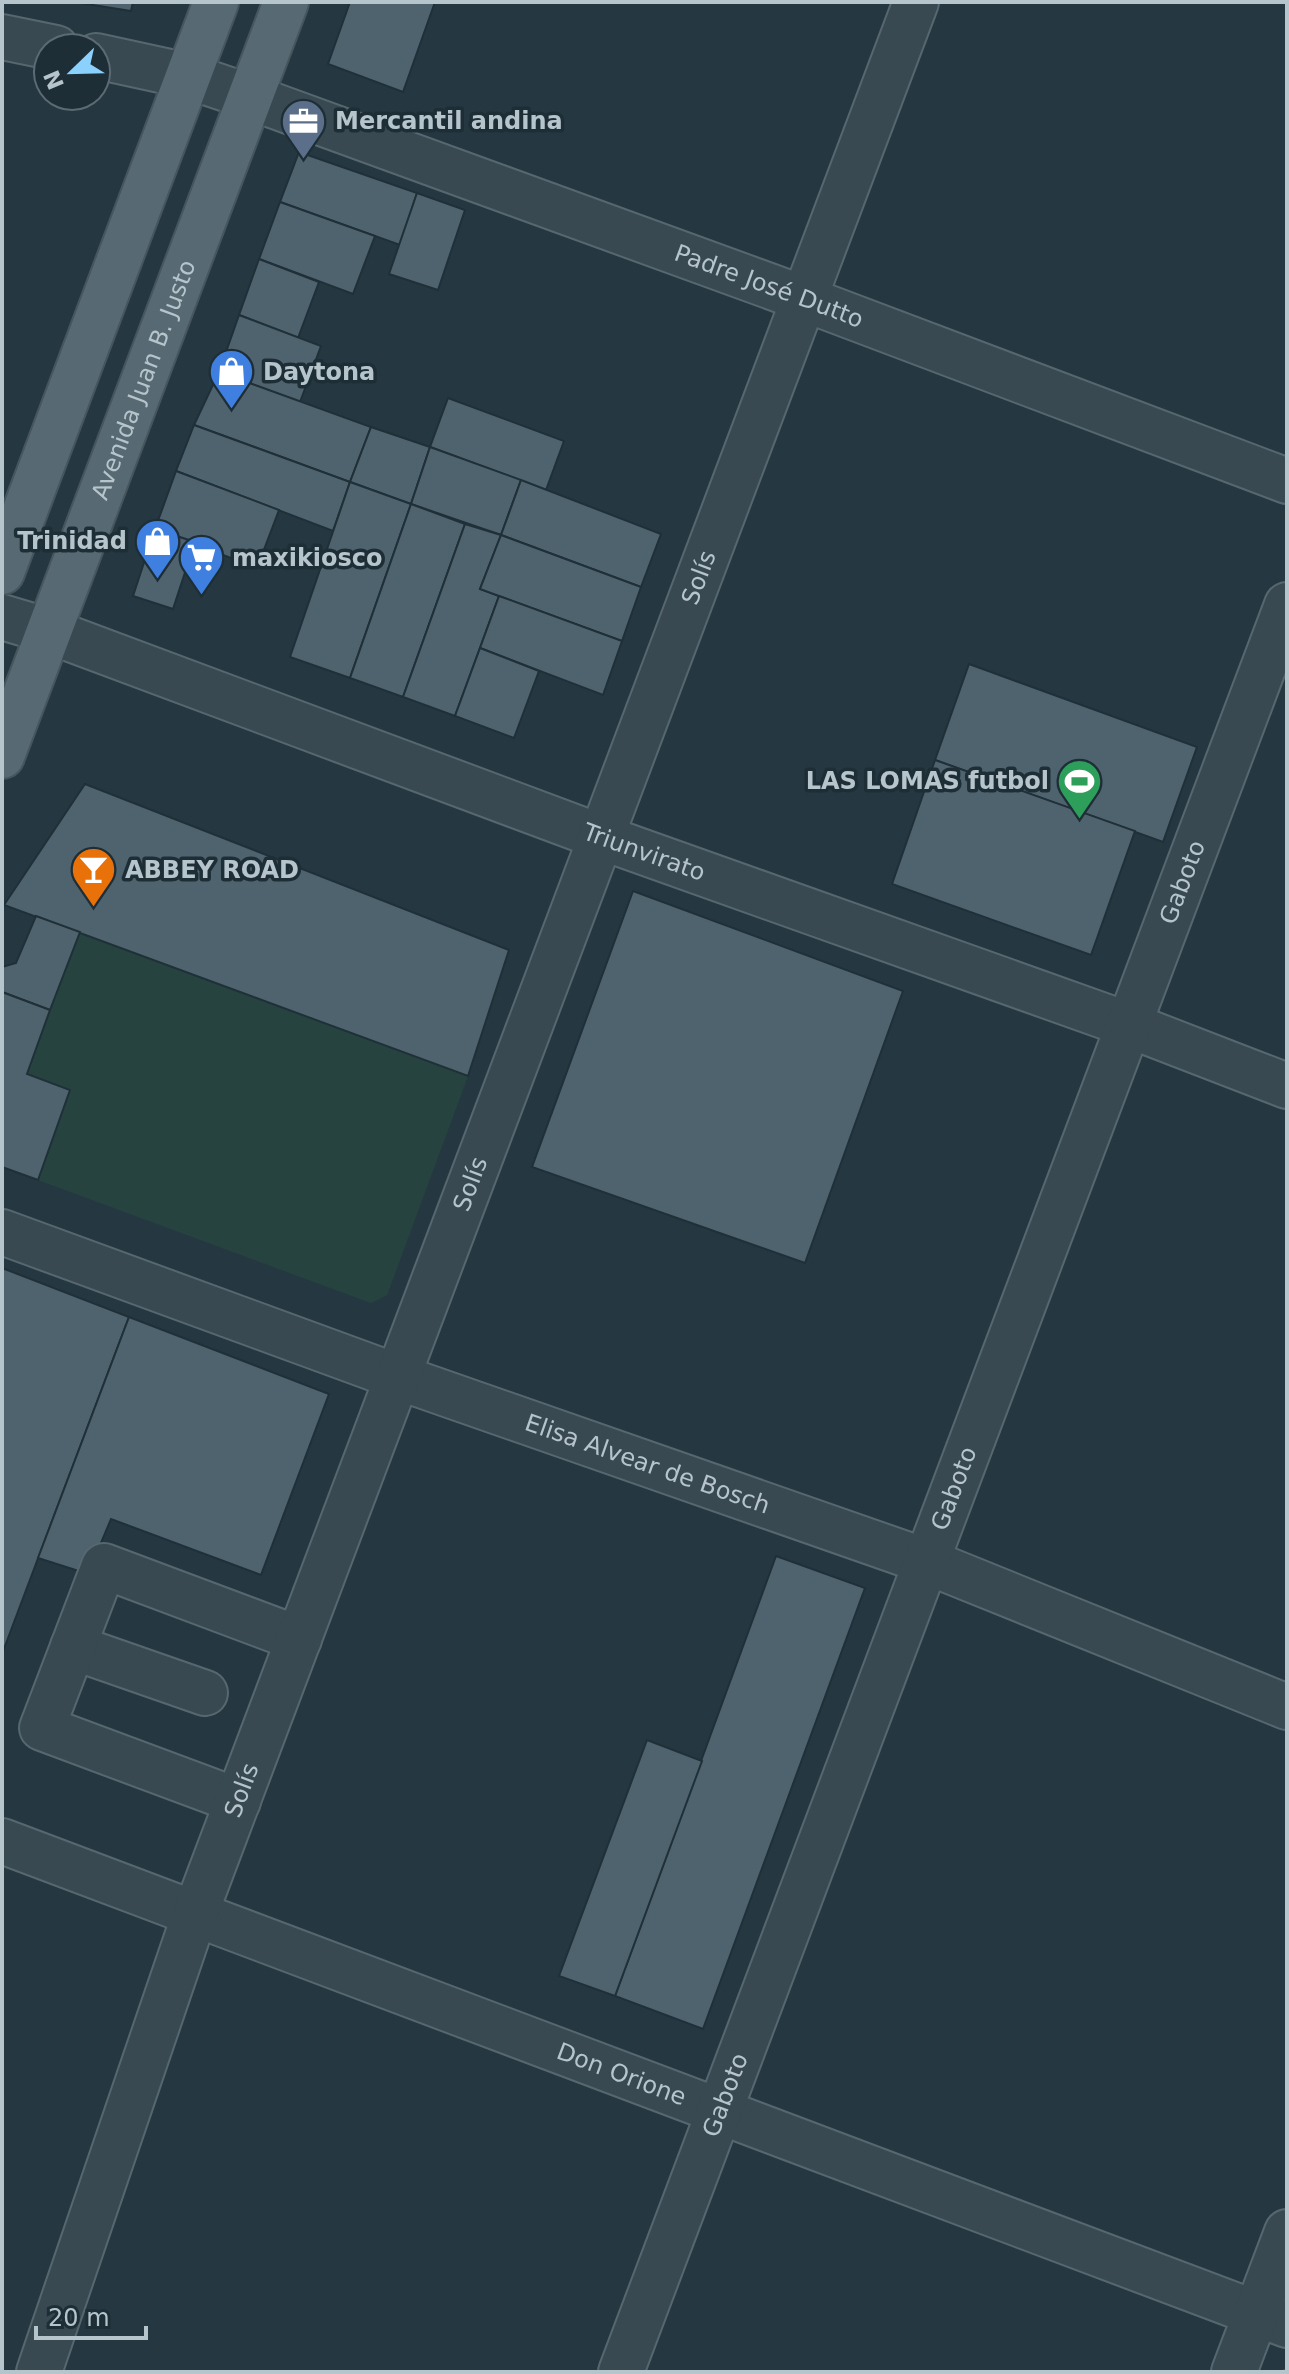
<svg xmlns="http://www.w3.org/2000/svg" width="1289" height="2374" font-family="'DejaVu Sans',sans-serif">
<style>
.park{fill:#274340}
.building{fill:#4e636e;stroke:#203039;stroke-width:2}
.lines{fill:none;stroke-linecap:round;stroke-linejoin:round}
.minor-casing{stroke:#57676f;stroke-width:48}
.major-casing{stroke:#46555e;stroke-width:48}
.path{stroke:#455f5c;stroke-width:5;stroke-dasharray:6 6;stroke-linecap:butt}
.minor{stroke:#394952;stroke-width:44}
.major{stroke:#576972;stroke-width:44}
.labels{text-anchor:middle;stroke-width:7;stroke-linejoin:round;paint-order:stroke}
.poi-label{font-size:24px;font-weight:bold;fill:#b6c4cc;stroke:#1e2e37;text-anchor:start}
.street-label{font-size:24px;fill:#b6c4cc;stroke:#1e2e37}
</style>
<rect width="100%" height="100%" fill="#253842"/>
<polygon class="park" points="36,916 468,1076 387,1295 371,1303 38,1180 70,1090 27,1074 50,1010 2,992 2,967 16,963"/>
<g class="building">
<polygon points="74,2 133,2 131,11"/>
<polygon points="350,2 435,2 403,92 328,64"/>
<polygon points="299,152 417,193 400,245 280,202"/>
<polygon points="417,193 465,210 438,290 389,274"/>
<polygon points="280,202 375,236 353,294 259,259"/>
<polygon points="259,259 319,282 298,338 239,315"/>
<polygon points="239,315 321,346 300,402 219,372"/>
<polygon points="219,372 371,427 350,482 194,425"/>
<polygon points="448,398 564,441 546,490 430,447"/>
<polygon points="194,425 350,482 333,531 176,471"/>
<polygon points="371,427 430,447 411,504 350,482"/>
<polygon points="430,447 521,480 501,535 411,504"/>
<polygon points="176,471 279,510 257,568 155,529"/>
<polygon points="521,480 661,534 641,587 501,535"/>
<polygon points="350,482 411,504 350,678 290,657"/>
<polygon points="411,504 465,524 403,697 350,678"/>
<polygon points="465,524 501,535 480,589 499,596 455,716 403,697"/>
<polygon points="155,529 195,542 173,609 133,596"/>
<polygon points="501,535 641,587 622,641 480,589"/>
<polygon points="499,596 622,641 603,695 480,648"/>
<polygon points="480,648 539,671 514,738 455,716"/>
<polygon points="969,664 1197,747 1163,842 935,760"/>
<polygon points="935,760 1135,831 1091,955 892,884"/>
<polygon points="85,784 509,950 468,1076 4,905"/>
<polygon points="633,891 903,991 805,1263 532,1167"/>
<polygon points="36,916 80,932 50,1010 2,992 2,967 16,963"/>
<polygon points="2,992 50,1010 27,1074 70,1090 38,1180 2,1167"/>
<polygon points="2,1268 129,1317 2,1654"/>
<polygon points="129,1317 329,1394 261,1575 111,1519 88,1574 38,1558"/>
<polygon points="776,1556 865,1588 703,2029 615,1996"/>
<polygon points="647,1740 702,1761 615,1996 559,1976"/>
</g>
<g class="lines">
<defs>
<g id="minor">
<polyline points="2,37 56,48"/>
<path id="s1" d="M 96,56 L 188,76 L 250,97 L 805,299 L 1287,481"/>
<path id="s2" d="M 2,617 L 49,631 L 601,837 L 1129,1025 L 1287,1086"/>
<path id="s3" d="M 2,1232 L 398,1377 L 928,1562 L 1287,1707"/>
<polyline points="73,1647 205,1693"/>
<polyline points="238,1801 42,1728 104,1566 299,1639"/>
<path id="s4" d="M 2,1841 L 1287,2325"/>
<path id="s5" d="M 39,2372 L 195,1914 L 916,2"/>
<path id="s6" d="M 621,2372 L 1287,605"/>
<polyline points="1234,2372 1287,2232"/>
</g>
<g id="major">
<polyline points="2,572 216,2"/>
<path id="s7" d="M 2,756 L 286,2"/>
</g>
</defs>
<use href="#minor" class="minor-casing"/>
<use href="#major" class="major-casing"/>
<polyline class="path" points="1283,2372 1285,2372"/>
<use href="#minor" class="minor"/>
<use href="#major" class="major"/>
</g>
<defs>
<symbol id="office-pin" viewBox="-11 -11 22 30"><path d="M0 17L-7.5 6A9.5 9.5 0 1 1 7.5 6Z" fill="#5c6f8a" stroke="#1e2e37"/><path d="M-6-3h4V-5.5h4V-3h4V5H-6ZM-1-4.5V-3h2v-1.5ZM-6 0V1H6V0Z" fill="#fff"/></symbol>
<symbol id="shop-pin" viewBox="-11 -11 22 30"><path d="M0 17L-7.5 6A9.5 9.5 0 1 1 7.5 6Z" fill="#3f7fe0" stroke="#1e2e37"/><path d="M-5-2.5h2.3a2.7 3.5 0 0 1 5.4 0H5L5.5 6h-11ZM-1.5-2.5h3a1.5 2.3 0 0 0-3 0Z" fill="#fff"/></symbol>
<symbol id="supermarket-pin" viewBox="-11 -11 22 30"><path d="M0 17L-7.5 6A9.5 9.5 0 1 1 7.5 6Z" fill="#3f7fe0" stroke="#1e2e37"/><path d="M-6-5.5h2.5l.6 2H6L4.5 2H-2.5L-4.4-4H-6ZM-1.5 3.2a1.3 1.3 0 1 0 .1 0ZM3 3.2a1.3 1.3 0 1 0 .1 0Z" fill="#fff"/></symbol>
<symbol id="stadium-pin" viewBox="-11 -11 22 30"><path d="M0 17L-7.5 6A9.5 9.5 0 1 1 7.5 6Z" fill="#2e9e5b" stroke="#1e2e37"/><path d="M0-5a6.5 5 0 1 0 0 10a6.5 5 0 1 0 0-10ZM-3.5-1.8h7v3.6h-7Z" fill="#fff"/></symbol>
<symbol id="bar-pin" viewBox="-11 -11 22 30"><path d="M0 17L-7.5 6A9.5 9.5 0 1 1 7.5 6Z" fill="#e8710a" stroke="#1e2e37"/><path d="M-6-5H6L.8 .8V4.5H3.5V6h-7V4.5H-.8V.8Z" fill="#fff"/></symbol>
</defs>
<g fill-rule="evenodd">
<use href="#office-pin" x="278" y="96" width="51" height="69"/>
<use href="#shop-pin" x="206" y="346" width="51" height="69"/>
<use href="#shop-pin" x="132" y="516" width="51" height="69"/>
<use href="#supermarket-pin" x="176" y="532" width="51" height="69"/>
<use href="#stadium-pin" x="1054" y="756" width="51" height="69"/>
<use href="#bar-pin" x="68" y="844" width="51" height="69"/>
</g>
<g class="labels">
<g class="poi-label">
<text x="335" y="129">Mercantil andina</text>
<text x="263" y="380">Daytona</text>
<text x="127" y="549" text-anchor="end">Trinidad</text>
<text x="232" y="566">maxikiosco</text>
<text x="1049" y="789" text-anchor="end">LAS LOMAS futbol</text>
<text x="125" y="878">ABBEY ROAD</text>
</g>
<g class="street-label">
<text dy="8" stroke="none"><textPath href="#s1" startOffset="712">Padre José Dutto</textPath></text>
<text dy="8" stroke="none"><textPath href="#s7" startOffset="402">Avenida Juan B. Justo</textPath></text>
<text dy="8" stroke="none"><textPath href="#s5" startOffset="1912">Solís</textPath></text>
<text dy="8" stroke="none"><textPath href="#s2" startOffset="684">Triunvirato</textPath></text>
<text dy="8" stroke="none"><textPath href="#s6" startOffset="1592">Gaboto</textPath></text>
<text dy="8" stroke="none"><textPath href="#s5" startOffset="1264">Solís</textPath></text>
<text dy="8" stroke="none"><textPath href="#s3" startOffset="686">Elisa Alvear de Bosch</textPath></text>
<text dy="8" stroke="none"><textPath href="#s6" startOffset="944">Gaboto</textPath></text>
<text dy="8" stroke="none"><textPath href="#s5" startOffset="616">Solís</textPath></text>
<text dy="8" stroke="none"><textPath href="#s4" startOffset="662">Don Orione</textPath></text>
<text dy="8" stroke="none"><textPath href="#s6" startOffset="296">Gaboto</textPath></text>
</g>
</g>
<rect width="1289" height="2374" fill="none" stroke="#b6c4cc" stroke-width="8"/>
<g transform="translate(72 72) rotate(247)"><circle r="38" fill="#1e2e37" stroke="#5b6a73" stroke-width="2"/>
<path d="M0-6L14 30L0 20L-14 30Z" fill="#8bd1fd"/>
<text y="-12" font-size="22" font-weight="bold" text-anchor="middle" fill="#b6c4cc">N</text>
</g>
<path d="M36 2326v12h110v-12" fill="none" stroke="#b6c4cc" stroke-width="4"/>
<text x="48" y="2326" font-size="24" fill="#b6c4cc" stroke="#1e2e37" stroke-width="6" paint-order="stroke">20 m</text>
</svg>
